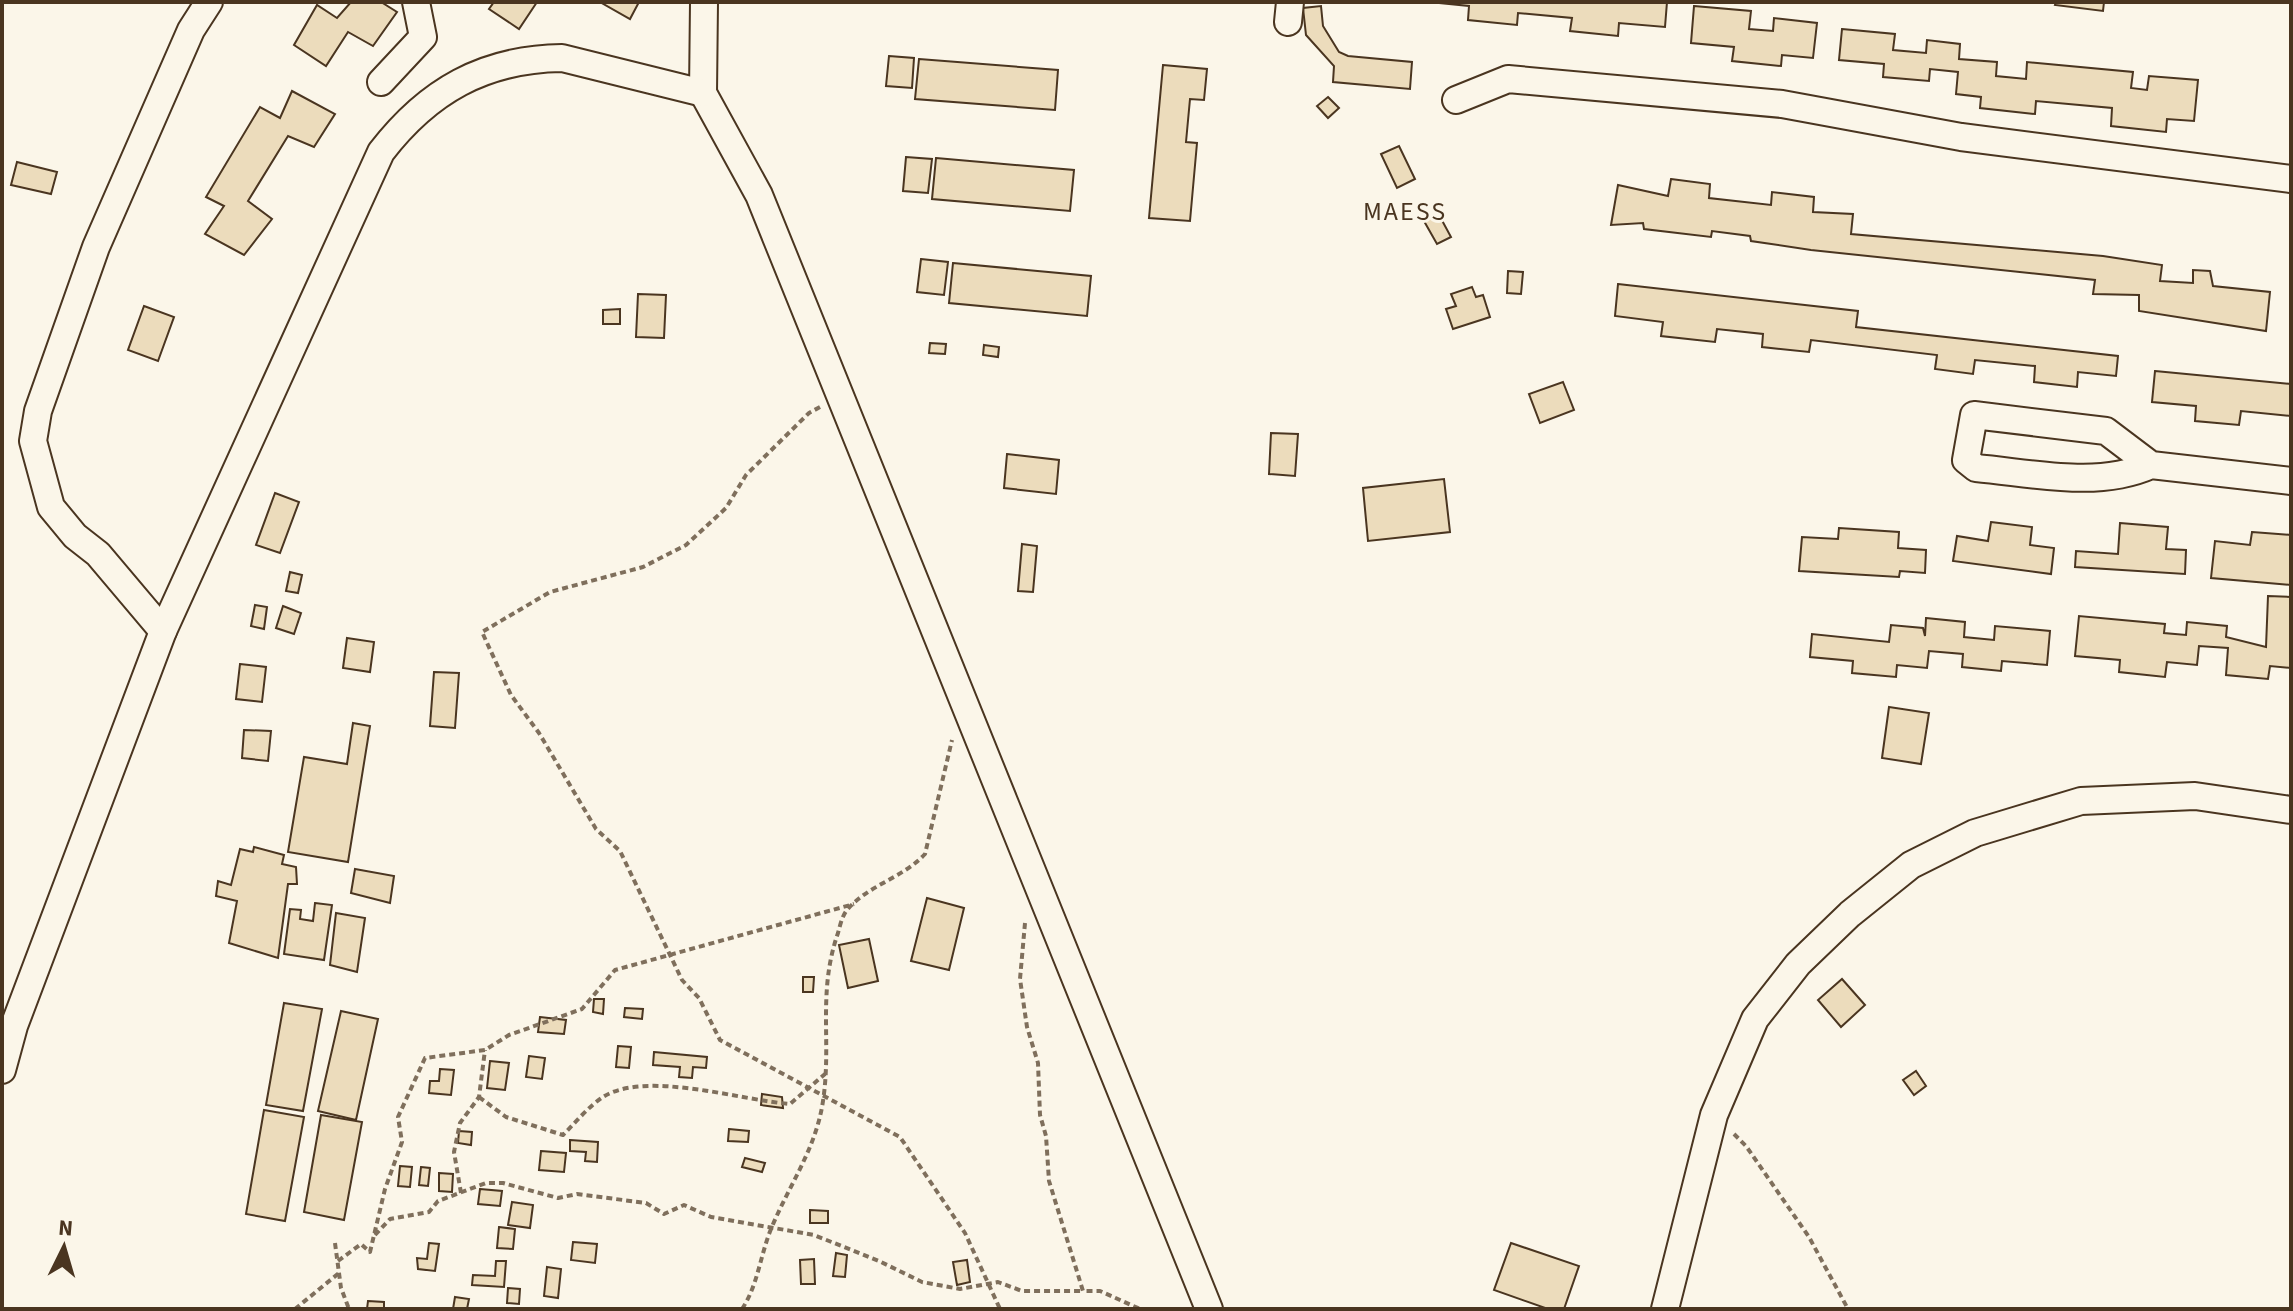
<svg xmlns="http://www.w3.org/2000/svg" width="2293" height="1311" font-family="'Source Sans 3',sans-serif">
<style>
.building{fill:#ecdcbc;stroke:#4a3520;stroke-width:2}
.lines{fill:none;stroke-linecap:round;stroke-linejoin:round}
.minor-casing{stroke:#4a3520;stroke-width:30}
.path{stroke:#7f6f5c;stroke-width:4;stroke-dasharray:6 4;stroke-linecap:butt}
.minor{stroke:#fbf6e9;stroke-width:26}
.labels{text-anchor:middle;stroke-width:6;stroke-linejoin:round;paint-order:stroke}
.quarter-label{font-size:26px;letter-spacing:2px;fill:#4a3520;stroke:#fbf6e9}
</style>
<rect width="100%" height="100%" fill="#fbf6e9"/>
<g class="building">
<polygon points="351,2 381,2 397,12 373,46 348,32 326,66 294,45 317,5 337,18"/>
<polygon points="494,2 537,2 519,29 489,9"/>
<polygon points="600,2 639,2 630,19"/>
<polygon points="1429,2 1667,2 1665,27 1619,23 1618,36 1570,31 1572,18 1518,13 1517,25 1468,20 1469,6"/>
<polygon points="2056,2 2104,2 2103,11 2055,5"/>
<polygon points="1321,6 1323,26 1339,52 1348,56 1412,62 1410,89 1333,82 1334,66 1306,35 1303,8"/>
<polygon points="1694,6 1751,11 1749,29 1773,31 1774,18 1817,23 1813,58 1782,55 1781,66 1732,61 1734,47 1691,43"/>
<polygon points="1842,29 1895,34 1893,50 1926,53 1927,40 1960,44 1959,59 1997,62 1996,76 2026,79 2027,62 2133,72 2131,88 2147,90 2149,76 2198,80 2194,121 2167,119 2166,132 2111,126 2112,108 2036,101 2035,114 1980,108 1981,97 1956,94 1958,72 1930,69 1929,81 1883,77 1884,64 1839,60"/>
<polygon points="889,56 914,58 912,88 886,86"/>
<polygon points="919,59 1058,70 1055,110 915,99"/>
<polygon points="1163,65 1207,69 1204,100 1190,99 1186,142 1197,143 1190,221 1149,218"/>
<polygon points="292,91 335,114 314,147 288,136 248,201 272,219 244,255 205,234 224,206 206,197 260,107 280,118"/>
<polygon points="1328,97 1339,108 1328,118 1317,106"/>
<polygon points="1399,146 1415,179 1397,188 1381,154"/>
<polygon points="906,157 932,159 928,193 903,191"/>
<polygon points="936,158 1074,170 1070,211 932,199"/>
<polygon points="17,162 57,172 51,194 11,185"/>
<polygon points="1671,179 1710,184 1709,198 1771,205 1772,192 1814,197 1813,212 1853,214 1851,234 2103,256 2162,265 2160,281 2193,283 2193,270 2210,271 2213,286 2270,292 2266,331 2139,311 2139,295 2093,294 2095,280 1811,250 1751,241 1750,236 1712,231 1711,237 1644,229 1643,223 1611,225 1618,185 1668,196"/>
<polygon points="1438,213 1451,237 1437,244 1424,221"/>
<polygon points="921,259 948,262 944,295 917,292"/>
<polygon points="953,263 1091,276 1087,316 949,303"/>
<polygon points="1508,271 1523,272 1521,294 1507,293"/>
<polygon points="1618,284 1858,311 1856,327 2118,356 2116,376 2078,372 2077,387 2034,382 2035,366 1975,360 1973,374 1935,369 1937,355 1811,340 1809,352 1762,347 1763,334 1717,329 1715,342 1661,336 1663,322 1615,316"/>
<polygon points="1472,287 1476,297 1483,295 1490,317 1453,329 1446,309 1456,306 1451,294"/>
<polygon points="638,294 666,295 664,338 636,337"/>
<polygon points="144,306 174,317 158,361 128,350"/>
<polygon points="620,309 620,324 603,324 603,310"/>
<polygon points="930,343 946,344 945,354 929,353"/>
<polygon points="984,345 999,347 998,357 983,355"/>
<polygon points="2155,371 2291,384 2291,416 2241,411 2239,425 2195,421 2196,406 2152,402"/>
<polygon points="1563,382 1574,410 1540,423 1529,394"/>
<polygon points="1271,433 1298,434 1295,476 1269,474"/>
<polygon points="1007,454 1059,460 1056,494 1004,488"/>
<polygon points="1444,479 1450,532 1368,541 1363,488"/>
<polygon points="275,493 299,502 280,553 256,545"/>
<polygon points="1991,522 2032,527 2030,545 2054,548 2051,574 1953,561 1957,536 1988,541"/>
<polygon points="2120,523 2168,527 2166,549 2186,550 2185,574 2075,567 2076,551 2118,554"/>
<polygon points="1839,528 1899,532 1898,548 1926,550 1925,573 1900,571 1899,577 1799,571 1802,537 1838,539"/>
<polygon points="2252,532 2291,535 2291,585 2211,578 2215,541 2250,545"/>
<polygon points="1022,544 1037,546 1033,592 1018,591"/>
<polygon points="290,572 302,575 298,593 286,591"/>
<polygon points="2268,596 2291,597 2291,668 2270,666 2268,679 2226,675 2228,648 2199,646 2197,665 2167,662 2165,677 2119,672 2120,660 2075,656 2079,616 2165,624 2164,633 2186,635 2187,622 2227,626 2226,637 2266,647"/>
<polygon points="255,605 267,607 264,629 251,626"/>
<polygon points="283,606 301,613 294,634 276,628"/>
<polygon points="1926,618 1965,622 1964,637 1994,640 1995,626 2050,631 2047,665 2002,661 2001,671 1962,667 1963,654 1929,651 1927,668 1897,665 1896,677 1852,673 1853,661 1810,657 1812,634 1889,642 1891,625 1923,628 1925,636"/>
<polygon points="347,638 374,642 370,672 343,668"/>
<polygon points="240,664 266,667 262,702 236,699"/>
<polygon points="434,672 459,673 455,728 430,726"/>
<polygon points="1889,707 1929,713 1921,764 1882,758"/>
<polygon points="353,723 370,726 348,862 288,852 304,757 347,764"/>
<polygon points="244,730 271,731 268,761 242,758"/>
<polygon points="254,847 284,855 282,864 296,867 297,884 288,884 278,958 229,943 237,901 216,896 218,881 231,885 240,849 253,852"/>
<polygon points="355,869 394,876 390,903 351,893"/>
<polygon points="927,898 964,908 949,970 911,961"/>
<polygon points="315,903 332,905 324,960 284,954 290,909 301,910 300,919 313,921"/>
<polygon points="336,913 365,918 357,972 330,965"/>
<polygon points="869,939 878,981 848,988 839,945"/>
<polygon points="803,977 814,977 813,992 803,992"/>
<polygon points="1842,979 1865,1005 1841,1027 1818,1000"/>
<polygon points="594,999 604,999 603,1014 593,1012"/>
<polygon points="284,1003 322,1009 303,1111 266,1105"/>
<polygon points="625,1008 643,1009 642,1019 624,1017"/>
<polygon points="341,1011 378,1019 356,1120 318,1111"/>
<polygon points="540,1017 566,1020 564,1034 538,1032"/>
<polygon points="618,1046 631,1047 629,1068 616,1067"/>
<polygon points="654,1052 707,1057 706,1068 693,1067 692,1078 679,1077 680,1067 653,1065"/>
<polygon points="529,1056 545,1058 542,1079 526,1077"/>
<polygon points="490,1061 509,1063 505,1090 487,1088"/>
<polygon points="440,1069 454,1070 451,1095 429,1093 430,1081 439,1081"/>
<polygon points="1916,1071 1926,1086 1914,1095 1903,1080"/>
<polygon points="762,1094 782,1097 783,1108 761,1105"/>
<polygon points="264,1110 304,1117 285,1221 246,1214"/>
<polygon points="321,1115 362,1122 344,1220 304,1212"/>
<polygon points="729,1129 749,1131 748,1142 728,1141"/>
<polygon points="459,1131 472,1132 471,1145 458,1143"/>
<polygon points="570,1140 598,1142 597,1162 585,1161 586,1152 570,1151"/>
<polygon points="541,1151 566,1153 564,1172 539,1170"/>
<polygon points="745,1158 765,1163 762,1172 742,1167"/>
<polygon points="400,1166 412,1167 410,1187 398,1186"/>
<polygon points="421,1167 430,1168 428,1186 419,1185"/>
<polygon points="439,1173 453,1174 452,1192 439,1191"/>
<polygon points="480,1189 502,1191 500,1206 478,1204"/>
<polygon points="512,1202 533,1205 530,1228 508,1225"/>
<polygon points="810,1210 828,1211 828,1223 810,1223"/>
<polygon points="499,1227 515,1229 513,1249 497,1248"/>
<polygon points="573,1242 597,1244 595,1263 571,1260"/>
<polygon points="429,1243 439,1244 435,1271 418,1269 417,1258 427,1259"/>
<polygon points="1511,1243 1579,1266 1564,1309 1548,1309 1494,1290"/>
<polygon points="836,1253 847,1255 845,1277 833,1276"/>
<polygon points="814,1259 815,1284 801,1284 800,1260"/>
<polygon points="967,1260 970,1282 957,1285 953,1262"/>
<polygon points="496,1261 506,1261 504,1287 472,1285 473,1275 495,1276"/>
<polygon points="547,1267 561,1269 558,1298 544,1296"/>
<polygon points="508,1288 520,1289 519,1304 507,1303"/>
<polygon points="455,1297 469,1299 467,1309 453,1309"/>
<polygon points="368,1301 384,1302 384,1309 367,1309"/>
</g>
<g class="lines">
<defs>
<g id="minor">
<polyline points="704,2 703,93 759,195 1209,1309"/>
<polyline points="1288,22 1290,2"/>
<polyline points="381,82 423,37 416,2"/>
<polyline points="1456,100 1508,79 1782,104 1961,137 2291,179"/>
<path d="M 2151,465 C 2097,489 2033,473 1976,468 L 1966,460 L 1974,415 L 2106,431 L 2151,465 L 2291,481"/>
<polyline points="163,631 98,554 75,536 51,507 33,441 38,411 96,247 191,30 209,2"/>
<path d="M 2,1070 L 14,1026 L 163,631 L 381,152 C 428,91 484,59 562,58 L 703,93"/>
<polyline points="1665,1309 1714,1115 1755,1019 1798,964 1850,914 1911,865 1975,833 2081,801 2195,796 2291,810"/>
</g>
</defs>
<use href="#minor" class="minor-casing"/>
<g class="path">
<polyline points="820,407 809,413 746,475 726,508 686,545 643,567 550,592 482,632 511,695 539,733 596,829 620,851 682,980 699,998 720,1040 900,1137 965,1233 1000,1309"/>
<polyline points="1025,923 1020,979 1027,1027 1038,1063 1040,1115 1046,1136 1049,1181 1083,1291 1100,1291 1140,1309"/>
<path d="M 479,1097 L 506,1117 L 563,1135 C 576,1122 589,1106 603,1097 C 646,1070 739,1100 790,1104 L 825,1074"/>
<polyline points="1734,1134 1746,1146 1809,1237 1848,1309"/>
<polyline points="461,1193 454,1152 460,1123 479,1097 485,1050"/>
<polyline points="375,1235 390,1219 429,1212 438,1201 486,1183 503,1183 558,1198 577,1194 646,1203 664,1214 684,1205 711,1217 814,1235 879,1261 922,1282 960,1289 998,1282 1022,1291 1083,1291"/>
<polyline points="335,1243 341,1288 349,1309"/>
<polyline points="338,1261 361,1244 370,1252 385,1189 402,1142 398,1117 425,1058 485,1050 509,1035 582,1009 615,970 854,904"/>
<polyline points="295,1309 339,1273"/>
<path d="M 742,1309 C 758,1285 760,1256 771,1229 C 789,1185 816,1149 823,1101 C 832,1042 817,993 838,933 C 840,926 842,916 847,910 C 868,885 903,878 925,854 L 952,740"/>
</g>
<use href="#minor" class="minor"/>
</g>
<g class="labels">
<g class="quarter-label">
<text x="1405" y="220">MAESS</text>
</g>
</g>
<rect width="2293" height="1311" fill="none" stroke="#4a3520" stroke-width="8"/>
<g transform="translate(64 1247) rotate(5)" stroke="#fbf6e9" stroke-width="6" paint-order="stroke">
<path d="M0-6L14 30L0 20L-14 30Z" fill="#4a3520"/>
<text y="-12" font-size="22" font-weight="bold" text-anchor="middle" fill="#4a3520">N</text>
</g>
</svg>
